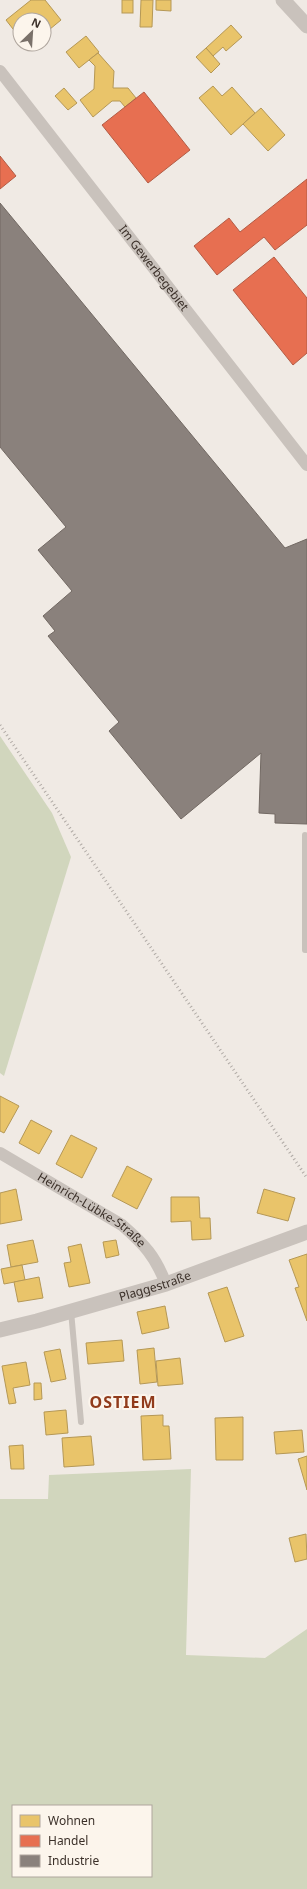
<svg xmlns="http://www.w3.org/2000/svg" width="307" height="1889" font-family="'Noto Sans',sans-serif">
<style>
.green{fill:#d1d6bd;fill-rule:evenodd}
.homes{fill:#e9c46a;stroke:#b59856}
.shops{fill:#e76f51;stroke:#b35c45}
.industry{fill:#8a817c;stroke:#726963}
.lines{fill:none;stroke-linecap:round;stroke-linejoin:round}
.service{stroke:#c9c2bc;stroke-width:6}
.minor{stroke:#c9c2bc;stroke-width:12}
.tertiary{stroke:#c9c2bc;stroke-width:15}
.rail{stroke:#b1aba6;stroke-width:3;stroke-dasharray:1 3;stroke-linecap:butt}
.labels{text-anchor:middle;stroke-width:4;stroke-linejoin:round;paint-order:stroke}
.street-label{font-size:12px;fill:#3b3029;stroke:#fcf5ec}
.district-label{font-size:16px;font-weight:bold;letter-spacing:1px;fill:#913b1b;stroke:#fcf5ec}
</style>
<rect width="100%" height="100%" fill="#f0eae4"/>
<g class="green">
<polygon points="0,736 52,813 71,857 4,1076 0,1073"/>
<path d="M 191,1469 L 186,1655 L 265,1658 L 307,1629 L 307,1889 L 0,1889 L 0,1499 L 48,1499 L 49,1475 ZM 13,1806 L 151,1806 L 151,1876 L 13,1876 Z"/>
</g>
<g class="homes">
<polygon points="31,0 45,0 61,20 44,34 44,20 20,20 20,38 6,20"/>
<rect x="122" y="0" width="11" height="13"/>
<polygon points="141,0 153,0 152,27 140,27"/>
<polygon points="156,0 171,0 171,11 156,10"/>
<polygon points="231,25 242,37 226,51 223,47 213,56 206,48"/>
<polygon points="86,36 99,52 79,68 66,52"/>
<polygon points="206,48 220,64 211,73 196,57"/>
<polygon points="98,53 114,71 113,88 128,88 136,98 125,107 120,101 112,101 93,117 80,100 94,89 95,66 89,60"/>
<polygon points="213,86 222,96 232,87 255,113 231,135 199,98"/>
<polygon points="64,88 77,103 68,110 55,96"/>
<polygon points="261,108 285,135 268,151 243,124"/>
<polygon points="0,1096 19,1106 4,1133 0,1131"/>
<polygon points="31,1120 52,1131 39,1154 19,1143"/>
<polygon points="71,1135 97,1148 82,1178 56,1164"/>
<polygon points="127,1166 152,1179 137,1209 112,1196"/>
<polygon points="16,1189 22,1220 0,1224 0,1193"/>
<polygon points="264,1189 295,1198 288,1221 257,1213"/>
<polygon points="171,1197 199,1197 200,1218 210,1218 211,1239 192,1240 191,1221 171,1222"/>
<polygon points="33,1240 38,1262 11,1267 7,1245"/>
<polygon points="116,1240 119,1255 106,1258 103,1242"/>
<polygon points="81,1244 90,1283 69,1287 64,1263 71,1262 68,1247"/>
<polygon points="307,1254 307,1321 295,1288 299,1287 289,1260"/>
<polygon points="22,1265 25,1280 4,1284 1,1269"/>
<polygon points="39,1277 43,1298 18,1302 14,1282"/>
<polygon points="227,1287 244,1336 225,1342 208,1293"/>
<polygon points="165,1306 169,1328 142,1334 137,1312"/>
<polygon points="122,1340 124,1361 88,1364 86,1343"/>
<polygon points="154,1348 157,1382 140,1384 137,1350"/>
<polygon points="60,1349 66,1379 51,1382 44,1352"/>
<polygon points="180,1358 183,1384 158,1386 156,1361"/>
<polygon points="26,1362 30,1385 13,1388 16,1403 9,1404 2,1366"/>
<polygon points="34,1383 41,1383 42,1399 34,1400"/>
<polygon points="66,1410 68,1433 46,1435 44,1412"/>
<polygon points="163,1415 163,1426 169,1426 171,1459 143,1460 141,1416"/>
<polygon points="243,1417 243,1460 216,1460 215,1418"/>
<polygon points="302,1430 304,1452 276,1454 274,1432"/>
<polygon points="91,1436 94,1465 64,1467 62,1438"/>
<polygon points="23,1445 24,1469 11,1469 9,1446"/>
<polygon points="307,1456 307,1490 298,1459"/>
<polygon points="306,1534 307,1559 295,1562 289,1538"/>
</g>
<g class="shops">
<polygon points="144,92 190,150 148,183 102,125"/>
<polygon points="0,156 16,176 0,189"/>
<polygon points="307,179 307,225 275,250 264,237 217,275 194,246 229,218 240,232"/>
<polygon points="274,257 307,298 307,353 293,365 233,290"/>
</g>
<polygon class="industry" points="0,203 285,548 307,539 307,824 275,823 275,814 259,813 261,753 181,819 109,731 119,722 48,636 55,631 43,616 72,591 38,550 66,527 0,447"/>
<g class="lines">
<g class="service">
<polyline points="305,835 305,950 307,950"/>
<polyline points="71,1311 81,1422"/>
</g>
<g class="minor">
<path id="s1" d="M 0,71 L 307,465"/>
<path id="s2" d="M 0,1153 L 122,1225 C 145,1245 155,1256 166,1284"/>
</g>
<g class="tertiary">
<polyline points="283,0 307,26"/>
<path id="s3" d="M 0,1330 L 37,1321 L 166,1284 L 307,1232"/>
</g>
<polyline class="rail" points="0,725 307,1178"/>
</g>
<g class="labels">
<g class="street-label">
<text dy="4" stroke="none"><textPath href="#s1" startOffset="250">Im Gewerbegebiet</textPath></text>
<text dy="4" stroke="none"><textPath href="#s2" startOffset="108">Heinrich-Lübke-Straße</textPath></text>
<text dy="4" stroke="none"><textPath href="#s3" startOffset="161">Plaggestraße</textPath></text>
</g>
<g class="district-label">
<text x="123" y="1408">OSTIEM</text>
</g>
</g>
<rect x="12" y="1805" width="140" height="72" fill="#fcf5ec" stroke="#afa69e"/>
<rect x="20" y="1815" width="20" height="12" fill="#e9c46a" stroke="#afa69e"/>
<text x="48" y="1825" font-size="12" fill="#3b3029">Wohnen</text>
<rect x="20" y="1835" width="20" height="12" fill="#e76f51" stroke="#afa69e"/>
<text x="48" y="1845" font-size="12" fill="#3b3029">Handel</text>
<rect x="20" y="1855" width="20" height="12" fill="#8a817c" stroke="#afa69e"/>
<text x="48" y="1865" font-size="12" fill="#3b3029">Industrie</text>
<g transform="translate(32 32) rotate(25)"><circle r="19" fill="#fcf5ec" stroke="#afa69e"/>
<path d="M0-3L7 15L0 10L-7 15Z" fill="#7a716a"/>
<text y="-6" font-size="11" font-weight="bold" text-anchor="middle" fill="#3b3029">N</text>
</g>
</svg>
